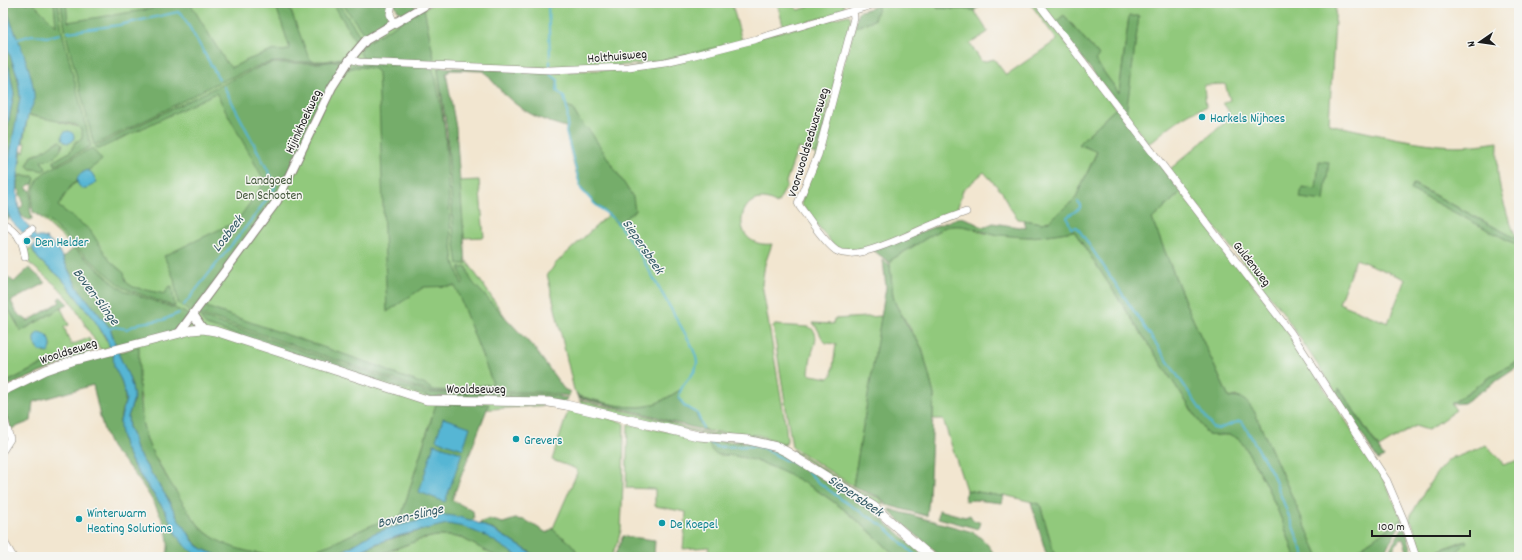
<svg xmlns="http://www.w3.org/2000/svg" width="1522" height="560" font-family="Dekko,sans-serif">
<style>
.green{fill:#91c97b;stroke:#56724c;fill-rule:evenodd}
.forest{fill:#74ad6b;stroke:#486444}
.water{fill:#56b6d4;stroke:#396978}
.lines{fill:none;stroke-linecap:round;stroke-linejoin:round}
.stream{stroke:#56b6d4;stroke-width:2}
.minor-casing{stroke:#878176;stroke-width:8}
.tertiary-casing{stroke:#878176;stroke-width:10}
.secondary-casing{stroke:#878176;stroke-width:10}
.minor{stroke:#fff;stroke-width:7}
.tertiary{stroke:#fff;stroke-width:8}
.secondary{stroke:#fff;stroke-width:9}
.culture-dot{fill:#0f9aa8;stroke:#f6f6f2;stroke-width:1.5}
.labels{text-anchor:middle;stroke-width:3;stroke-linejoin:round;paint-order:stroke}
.street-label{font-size:13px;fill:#1c1c1c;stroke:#f6f6f2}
.culture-label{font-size:13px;fill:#0d838f;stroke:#f6f6f2;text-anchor:start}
.park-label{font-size:13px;fill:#45593d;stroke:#f6f6f2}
.water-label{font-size:14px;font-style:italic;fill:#335a66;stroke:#f6f6f2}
</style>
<rect width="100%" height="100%" fill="#f6f6f2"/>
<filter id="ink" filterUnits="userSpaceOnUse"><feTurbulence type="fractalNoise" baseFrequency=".025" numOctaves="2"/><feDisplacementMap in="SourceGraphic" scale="8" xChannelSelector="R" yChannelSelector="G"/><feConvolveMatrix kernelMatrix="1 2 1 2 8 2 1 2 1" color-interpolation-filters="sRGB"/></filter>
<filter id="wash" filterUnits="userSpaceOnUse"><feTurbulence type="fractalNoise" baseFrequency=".012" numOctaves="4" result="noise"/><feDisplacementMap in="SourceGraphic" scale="16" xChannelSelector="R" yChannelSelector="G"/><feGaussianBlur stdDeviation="0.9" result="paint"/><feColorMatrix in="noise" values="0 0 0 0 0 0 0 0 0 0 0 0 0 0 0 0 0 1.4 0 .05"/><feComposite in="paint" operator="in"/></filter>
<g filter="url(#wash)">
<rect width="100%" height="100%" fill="#f2e6d0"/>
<g class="green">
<path d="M 3,3 L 383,3 L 380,21 L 429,6 L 434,3 L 734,3 L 733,8 L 742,41 C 705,50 668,61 629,65 C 565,71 501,66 437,63 L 460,251 L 565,404 L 433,413 L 402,514 L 387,527 L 295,557 L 252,557 L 235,555 L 203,530 L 197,523 L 172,491 L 167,477 L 149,447 L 142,423 L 141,398 L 121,290 L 37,214 L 28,204 L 35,178 L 33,176 L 27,177 L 22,175 L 18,177 L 22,150 L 24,153 L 26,143 L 23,143 L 28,115 L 42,118 ZM 81,119 L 85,145 L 54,163 L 54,161 L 70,152 L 76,141 L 81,140 C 84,135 82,131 79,127 L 59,122 ZM 63,144 L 61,149 L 47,159 L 42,160 L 42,163 L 38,169 L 31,169 L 27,166 L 32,156 Z"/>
<polygon points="777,3 796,3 795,7 798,10 809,7 809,3 843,3 846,11 784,29"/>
<polygon points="886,3 937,3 937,8 974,10 988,32 970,44 982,62 994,59 1006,75 1057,40 1030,3 1036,3 1116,108 1078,144 1097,151 1075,199 1049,221 1042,223 1018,219 1008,205 1002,192 984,172 963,190 956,213 873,248 844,251 833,245 801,204 855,27 879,5"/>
<path d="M 1039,3 L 1336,3 L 1329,124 C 1366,132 1403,141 1440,145 C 1460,147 1479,145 1498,142 C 1498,153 1497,163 1498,173 C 1500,196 1508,218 1517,239 L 1414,184 L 1411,189 L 1519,246 L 1519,361 L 1499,371 L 1451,404 L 1456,410 L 1428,430 L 1415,426 L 1379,448 L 1339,388 L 1337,394 L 1282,311 L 1169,170 L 1229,119 L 1228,110 L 1223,103 L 1230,100 L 1225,84 L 1204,85 L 1206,107 C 1184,113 1168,128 1151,142 L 1148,143 L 1126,115 L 1129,16 L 1119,93 L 1095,60 L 1099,56 L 1064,15 L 1055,23 ZM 1356,259 L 1405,279 L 1388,323 L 1339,303 Z"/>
<path d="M 849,15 L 851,19 L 816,154 L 798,148 L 786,182 L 787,186 L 777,204 C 739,180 724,249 772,244 L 765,264 L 762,284 L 786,427 L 787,440 L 786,444 L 758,435 L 706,431 L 700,423 L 696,413 L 686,408 L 681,402 L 679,398 L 680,390 C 672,395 664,400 655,404 C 634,413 601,401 579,396 L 574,390 L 547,274 L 552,269 L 555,264 L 608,215 L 613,218 L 590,131 L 579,120 L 572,108 L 567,106 L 564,98 L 557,90 L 557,80 L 552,76 L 550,72 L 628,69 Z"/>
<polygon points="479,180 484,237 464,238 459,181"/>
<polygon points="1181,192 1272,309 1381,474 1402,519 1347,557 1319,557 1254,411 1236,396 1229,398 1186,304 1152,219"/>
<path d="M 960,225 L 967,226 L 984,233 L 1030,237 L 1074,231 L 1208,435 C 1218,437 1226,432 1235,437 C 1244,442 1248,453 1253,461 C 1271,492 1284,523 1295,557 L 1055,557 L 1040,504 L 1004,495 L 1001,496 L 966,490 L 943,419 L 933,419 L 934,395 L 922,348 L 896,305 L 893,296 L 890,265 L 891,260 L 943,228 L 948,226 Z"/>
<path d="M 32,247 C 36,262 51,268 61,278 C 69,287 77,298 84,308 C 97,318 101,334 110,346 L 103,350 L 100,349 L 70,300 L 58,287 L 29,263 L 25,251 Z"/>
<path d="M 3,299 L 21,331 L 61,308 L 69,325 L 64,327 L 71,345 L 89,338 L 93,348 L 39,366 L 3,384 ZM 45,334 C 50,338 51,342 51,348 L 46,353 L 40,351 L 34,343 L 35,335 Z"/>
<path d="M 882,316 L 853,486 L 792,447 L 773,326 L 775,325 L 809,327 C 820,332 815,344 812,353 C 810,359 810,367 809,373 L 811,375 L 829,378 L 832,375 L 836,344 L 826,343 C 819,336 820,330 813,323 L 833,324 L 834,319 Z"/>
<polygon points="579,400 655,418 689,429 706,433 755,436 785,445 782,447 711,436 583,406"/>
<path d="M 569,408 L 622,422 L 624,424 L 623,483 L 621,530 L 618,541 L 611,557 L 579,557 C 577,551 573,545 568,541 C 563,536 556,535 553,528 L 577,473 L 577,470 L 574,468 L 552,460 Z"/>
<path d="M 628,424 L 712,440 L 709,445 L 714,453 C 726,455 738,456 750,459 C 807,476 855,515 896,557 L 707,557 L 709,547 L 683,549 L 686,512 L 655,506 L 655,489 L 626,488 Z"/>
<path d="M 1486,445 L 1500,459 L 1503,465 L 1519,460 L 1519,557 L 1452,557 L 1467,542 L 1465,540 L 1422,557 L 1412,522 L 1409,522 L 1411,515 C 1424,494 1434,470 1454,456 L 1454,458 Z"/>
<polygon points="793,450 859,492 880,498 884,504 870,502 793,452"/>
<polygon points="436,536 450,536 462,538 497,557 373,557 422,539"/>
</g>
<g class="forest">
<path d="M 4,3 L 33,3 L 56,26 L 54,3 L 58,3 L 62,31 L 91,146 L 55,165 L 54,161 L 70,152 L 76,141 L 81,140 C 84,134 81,128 76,125 L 28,115 L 34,101 L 31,77 Z"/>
<polygon points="61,3 66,3 68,22 151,9 153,8 153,3 190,3 226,62 231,67 235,66 247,60 275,50 284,51 290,49 275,3 288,3 308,56 312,61 326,61 346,57 357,44 333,3 338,3 363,40 348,58 322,62 274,62 261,65 213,85 154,116 94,145 66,35"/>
<polygon points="342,3 390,3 386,24 366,37"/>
<polygon points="394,3 413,3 416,8 405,14 398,11"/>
<polygon points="937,3 987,3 974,10 937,8"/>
<polygon points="879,5 874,20 855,27 858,12"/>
<polygon points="424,8 435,63 363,59 360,52 364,44"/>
<polygon points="1064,15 1099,56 1095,60 1119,93 1129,16 1139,16 1126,115 1055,23"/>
<path d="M 3,37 C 11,57 20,76 20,98 L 7,184 L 5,202 L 9,219 L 6,221 L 3,219 L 3,148 L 14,94 L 9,68 L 3,57 Z"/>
<polygon points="346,60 275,200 191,313 178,303 174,279 164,256 237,221 265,182 216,93 97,150 95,147 214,88 262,66 274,63 320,63"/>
<path d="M 355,64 L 432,67 L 436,79 L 445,130 L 451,237 L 454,262 L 462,284 L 464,283 L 459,268 L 467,267 L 470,278 L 474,284 L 535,349 L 564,389 L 570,392 L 569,396 L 538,392 L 473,392 L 474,386 L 493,384 L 455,286 L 424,287 L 387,312 L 378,73 L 375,69 C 365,67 353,65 345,72 L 348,67 Z"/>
<path d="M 439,67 L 550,72 L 552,76 L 557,80 L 557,90 L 564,98 L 567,106 L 572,108 L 579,120 L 590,131 L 633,197 L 635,211 L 617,224 C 608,212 594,204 584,192 C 578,186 566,136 566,127 C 525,116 510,103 484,71 L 449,70 L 449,72 L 446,73 L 456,128 L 466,264 L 458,264 L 454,238 L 447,130 L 438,71 Z"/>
<path d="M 1116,108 L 1181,192 L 1152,219 L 1186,304 L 1229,398 C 1243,395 1246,401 1254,411 L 1319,557 L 1295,557 C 1284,523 1271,492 1253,461 C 1248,453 1244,442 1235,437 C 1226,432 1218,437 1208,435 L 1074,231 C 1060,233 1045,236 1031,237 C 1021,237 1010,236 1000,235 C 980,233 963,221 943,228 L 891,260 L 890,263 L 873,250 L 960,217 L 970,220 L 980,226 L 985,227 L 993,223 L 1026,228 L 1024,220 L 1042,223 L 1049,221 L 1075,199 L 1097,152 L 1078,144 Z"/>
<path d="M 60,141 L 63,144 C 62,150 56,156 51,159 C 47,160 45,159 41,161 L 45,166 L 46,169 L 42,171 C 37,168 31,171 27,166 L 32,156 C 43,154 49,144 60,141 Z"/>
<path d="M 92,148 L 102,160 L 89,170 L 82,173 L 77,179 L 77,182 L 71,186 L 58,206 L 90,230 L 110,261 L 124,273 L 126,282 L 133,287 L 165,294 L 168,287 L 172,286 L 175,307 L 124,288 L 88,258 L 48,220 L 33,212 C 30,197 34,181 45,172 Z"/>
<polygon points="1319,161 1329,162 1324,201 1300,198 1302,187 1316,189"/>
<path d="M 22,175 L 27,177 L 33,176 L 35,178 L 33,184 L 29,185 L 26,188 L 31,191 L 30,208 L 32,219 L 30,220 C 23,219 20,214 19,208 L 22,207 C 23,202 23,199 20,195 L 20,191 L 18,189 L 18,177 Z"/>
<polygon points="1413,184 1519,240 1519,246 1411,190"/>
<polygon points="74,248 115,284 123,290 182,311 189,315 176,331 116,345 110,328 77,287 63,258"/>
<polygon points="883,260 890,265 893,296 896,305 908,327 922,348 934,395 929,498 927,516 887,505 880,497 860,490 853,486 886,287"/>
<polygon points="29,268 44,281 44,284 11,301 17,313 28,321 60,302 58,299 60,297 62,298 68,304 21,331 3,299 3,273 14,282"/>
<polygon points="208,298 211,300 206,307 384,368 389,372 426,385 433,390 468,391 468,392 434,392 422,389 210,317 200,316 200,310"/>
<polygon points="200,318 208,319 428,393 505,394 507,399 433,398 206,325"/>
<path d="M 139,346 C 139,371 138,410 145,433 C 150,453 162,469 173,487 C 182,501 190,516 202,529 C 208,535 217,540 225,544 C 263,560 306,558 344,538 C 356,532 369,526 382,521 C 389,519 397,519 402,514 L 436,404 L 489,404 L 452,500 L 473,511 L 474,519 L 472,521 L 444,515 L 393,527 L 361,540 L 333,557 L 222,557 L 204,550 L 195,543 L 183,525 L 180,522 L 166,496 L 136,450 L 132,434 L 129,429 L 128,417 L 133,402 L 133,392 L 131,382 L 118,353 Z"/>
<polygon points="93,348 93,351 3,388 3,384 39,366"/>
<path d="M 113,354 L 116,370 L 121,380 L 125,393 L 125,403 L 122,409 L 120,421 L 124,446 L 135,469 L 166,512 L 176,534 L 189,549 L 201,557 L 166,557 C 177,531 144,485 127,465 C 122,459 115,454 111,447 C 101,428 98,406 93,385 L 33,402 L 31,421 L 11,429 L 3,409 L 3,394 L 64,366 Z"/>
<polygon points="1519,361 1519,366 1464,403 1451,404 1499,371"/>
<polygon points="1339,388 1384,457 1378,460 1337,394"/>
<path d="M 680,390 L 679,398 L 681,402 L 686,408 L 696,413 L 700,423 L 706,431 L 668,421 L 657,417 L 578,398 L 576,393 L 579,397 C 600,401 625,410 647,406 C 658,404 670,396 680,390 Z"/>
<polygon points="508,394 538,394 568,398 564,402 509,399"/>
<path d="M 712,440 L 750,443 L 776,450 L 864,504 L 927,557 L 896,557 C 859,518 815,483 764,464 C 755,460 745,458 735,456 C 729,455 719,456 714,453 C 712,451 710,448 709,445 Z"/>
<polygon points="966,490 1001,496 1004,495 1002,503 974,500 965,501"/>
<polygon points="1031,502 1040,504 1055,557 1047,557"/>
<path d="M 889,509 L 973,532 C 980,536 994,549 994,557 L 941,557 L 891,513 Z"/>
<polygon points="939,510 965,517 970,515 973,520 980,522 978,529 938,518"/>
<path d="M 489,519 L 503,523 L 515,519 L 525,520 L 547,533 L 553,528 C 556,535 563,536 568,541 C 573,545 577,551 579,557 L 538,557 L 494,530 L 479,523 Z"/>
<polygon points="1402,519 1402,522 1381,557 1347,557"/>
<path d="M 442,524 C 470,523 497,541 519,557 L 497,557 L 462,538 L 450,536 L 436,536 L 422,539 L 372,557 L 353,557 C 379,538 411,535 442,524 Z"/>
<polygon points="1404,525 1414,557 1409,557 1403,539 1399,540 1389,557 1385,557"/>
<polygon points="623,536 655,540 654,557 614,557"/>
<polygon points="1466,540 1467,542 1452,557 1423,557"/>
</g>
<g class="water">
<path d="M 3,3 C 8,9 9,18 12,25 C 20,43 36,82 34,101 C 33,106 29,111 28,116 C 22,138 12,195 21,216 C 23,221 27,224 30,228 L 23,233 L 12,222 L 8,214 L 6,202 L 8,165 L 20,98 L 18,77 L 3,37 Z"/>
<polygon points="3,57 9,68 14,94 3,148 4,104 6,85 3,71"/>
<circle cx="68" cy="137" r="6"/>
<polygon points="87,170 92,173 97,182 91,185 87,189 83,189 78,185 77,179 79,175"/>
<path d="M 32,232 L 36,237 L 42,237 L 46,238 L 58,249 L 77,287 L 110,328 L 119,355 L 129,377 L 132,387 L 134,398 L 128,417 L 129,429 L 132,434 L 136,450 L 166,496 L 180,522 C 186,527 189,535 193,541 C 200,550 213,553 222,557 L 201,557 L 195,554 L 184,545 L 176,534 L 166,512 L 135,468 L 124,446 L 120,429 L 120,421 L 126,399 L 121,380 L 114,367 L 113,354 L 106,338 L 89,312 L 84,308 C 77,298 69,287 61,278 C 51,268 36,262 32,247 L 36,244 L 34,240 L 32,241 L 28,234 Z"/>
<path d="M 38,332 C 49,333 55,345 48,353 L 40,351 L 34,343 L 34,337 Z"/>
<polygon points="443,418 470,427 463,449 436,440"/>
<polygon points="434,444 462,453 445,502 419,492"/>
<path d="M 444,515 C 480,517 508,540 538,557 L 519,557 L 488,537 L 464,527 L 447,524 L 398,536 L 375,544 L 362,550 L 353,557 L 333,557 L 372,534 L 393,527 Z"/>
</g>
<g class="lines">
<g class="stream">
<polyline points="548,3 550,57"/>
<polyline points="68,32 119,25 178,12 182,14 219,79"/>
<polyline points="15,40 32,35 47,37 60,34"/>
<polyline points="550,67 550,61"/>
<path d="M 550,74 L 558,80 L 557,91 L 564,97 L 567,108 L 568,123 L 566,132 L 581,189 L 595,204 L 615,220 L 638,251 L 691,344 C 693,350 697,356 697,363 C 697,375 680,382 679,397 L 684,406 L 697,413 L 703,428"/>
<polyline points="1078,202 1080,205 1080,208 1067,217 1071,228 1077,227 1213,428 1218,429 1240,421 1243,423 1272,473 1305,557"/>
<polyline points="184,305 256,214 274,189 275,184 224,87"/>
<polyline points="108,329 115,327 127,329 140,323 163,320 179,313"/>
<polyline points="710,442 716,447 755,446 763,448 785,460 795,463 806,470 817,481 842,500 885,527 917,557"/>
</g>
</g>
</g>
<g filter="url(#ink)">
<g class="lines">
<defs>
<g id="minor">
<polyline points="392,3 390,14 394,23"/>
<polyline points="1038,3 1291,333 1387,481 1404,521 1416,557"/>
<path d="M 853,11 L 854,18 L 818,155 L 798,203 L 800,207 C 808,217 826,245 837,251 C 858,262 911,233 932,225 C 943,220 955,216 966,212"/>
<polyline points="350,59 359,62 550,70 628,67 665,62 687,57 757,39 879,3"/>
<path d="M 3,223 C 18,232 23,240 25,257"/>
<polyline points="19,238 32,229"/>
<polyline points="3,415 10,439 3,450"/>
<polyline points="3,540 13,557"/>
</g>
<g id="tertiary">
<polyline points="203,329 193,314 277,201 332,87 350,59 366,40 429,3"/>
<polyline points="179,333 193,314"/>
</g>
<polyline id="secondary" points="3,391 46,370 72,361 192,330 203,329 215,331 427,400 549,402 566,405 698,436 748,440 777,447 787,452 873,506 931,557"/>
</defs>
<use href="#minor" class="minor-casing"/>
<use href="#tertiary" class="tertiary-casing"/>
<use href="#secondary" class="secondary-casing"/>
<use href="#minor" class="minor"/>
<use href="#tertiary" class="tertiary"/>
<use href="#secondary" class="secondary"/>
</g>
</g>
<g class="culture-dot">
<circle cx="1202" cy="117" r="4"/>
<circle cx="27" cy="241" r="4"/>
<circle cx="516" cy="439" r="4"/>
<circle cx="79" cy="519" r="4"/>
<circle cx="662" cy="523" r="4"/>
</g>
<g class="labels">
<g class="street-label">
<text transform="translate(617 55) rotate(-5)" y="5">Holthuisweg</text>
<text transform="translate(302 121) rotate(-65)" y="5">Hijinkhoekweg</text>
<text transform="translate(807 142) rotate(-73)" y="5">Voorwooldsedwarsweg</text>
<text transform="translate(1253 263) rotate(52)" y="5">Guldenweg</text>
<text transform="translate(68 350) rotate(-18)" y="5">Wooldseweg</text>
<text x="476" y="393">Wooldseweg</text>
</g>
<g class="culture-label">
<text x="1210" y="122">Harkels Nijhoes</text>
<text x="35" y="246">Den Helder</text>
<text x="524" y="444">Grevers</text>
<text x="87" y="517">Winterwarm<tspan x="87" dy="15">Heating Solutions</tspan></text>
<text x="670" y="528">De Koepel</text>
</g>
<g class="park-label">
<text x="269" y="184">Landgoed<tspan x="269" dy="15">Den Schooten</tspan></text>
</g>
<g class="water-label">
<text transform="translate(227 233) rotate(-52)" y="5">Losbeek</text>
<text transform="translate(644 246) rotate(56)" y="5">Siepersbeek</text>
<text transform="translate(97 296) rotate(53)" y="5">Boven-Slinge</text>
<text transform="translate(856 495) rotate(34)" y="5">Siepersbeek</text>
<text transform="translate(410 515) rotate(-13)" y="5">Boven-Slinge</text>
</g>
</g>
<rect width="1522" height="560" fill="none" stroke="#f6f6f2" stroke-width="16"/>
<g transform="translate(1480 42) rotate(257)" stroke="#f6f6f2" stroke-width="3" paint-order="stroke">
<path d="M0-3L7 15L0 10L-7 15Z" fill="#1c1c1c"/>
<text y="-6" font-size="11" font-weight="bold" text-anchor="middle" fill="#1c1c1c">N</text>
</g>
<path d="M1372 530v6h98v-6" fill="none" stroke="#1c1c1c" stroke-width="2"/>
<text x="1378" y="530" font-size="12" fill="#1c1c1c" stroke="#f6f6f2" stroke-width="3" paint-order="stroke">100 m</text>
</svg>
